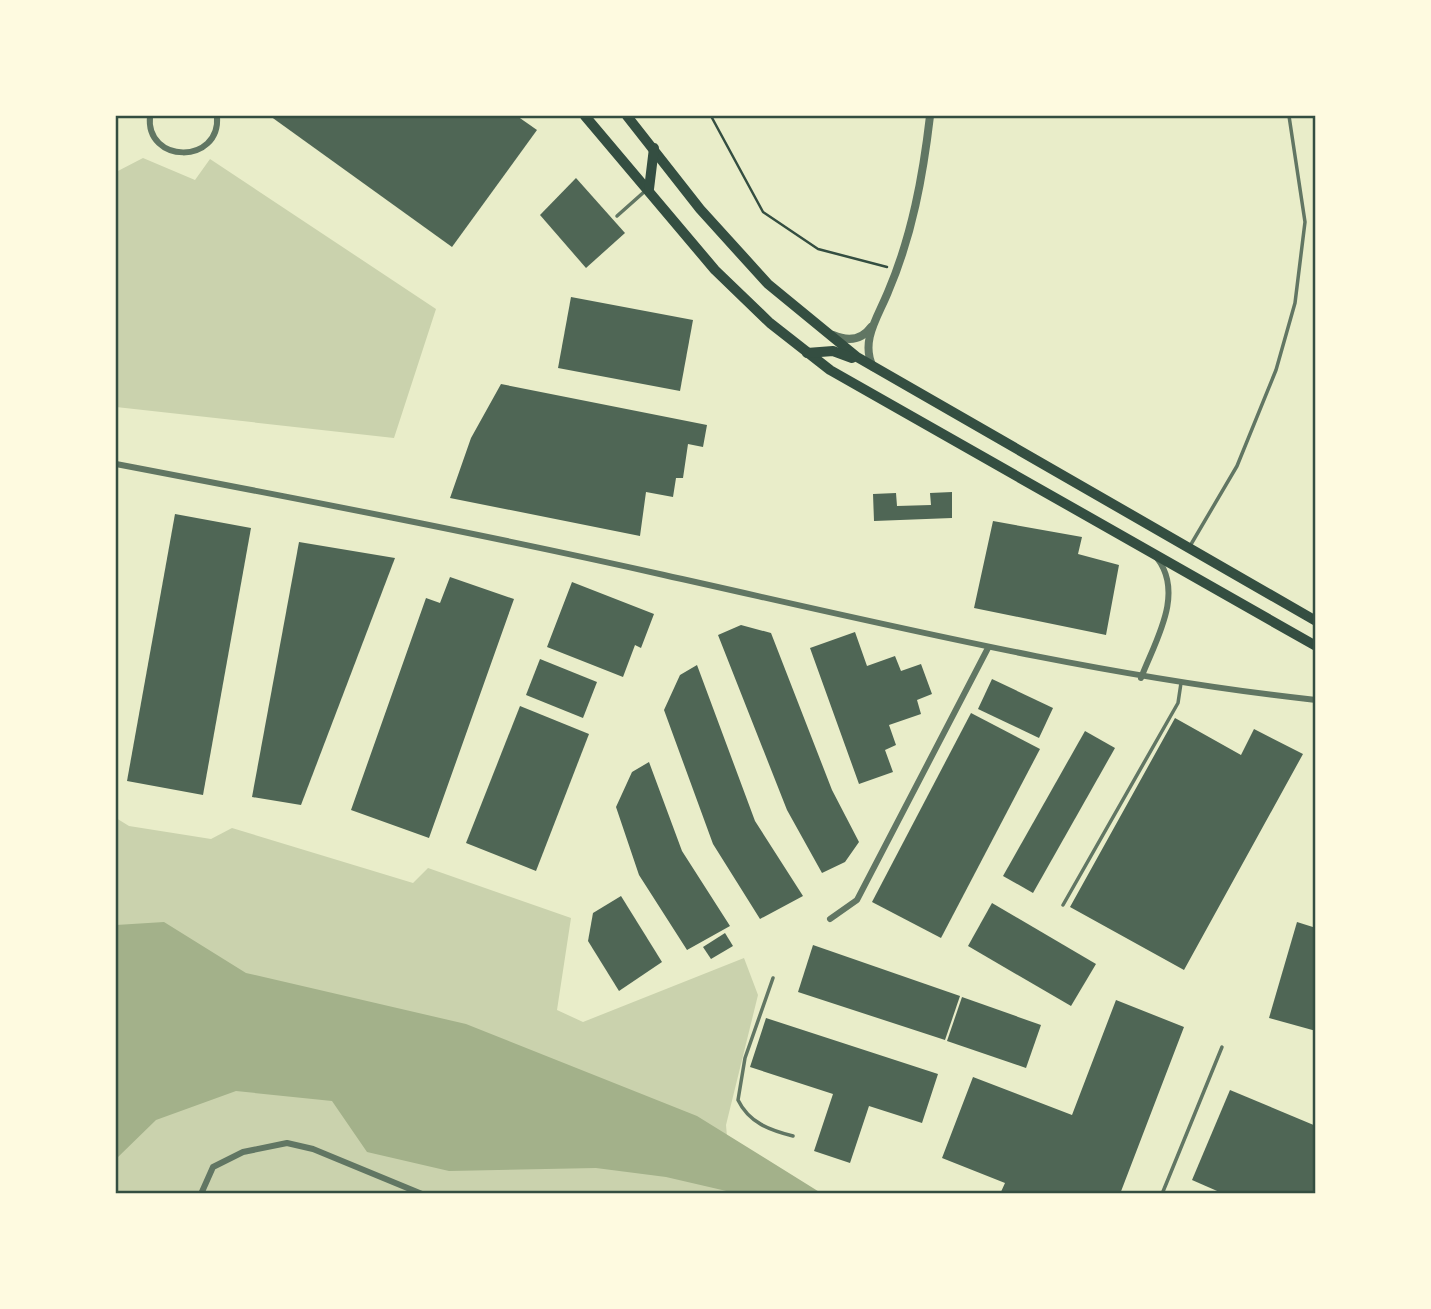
<svg xmlns="http://www.w3.org/2000/svg" width="1431" height="1309" font-family="Arial,sans-serif">
<style>
.green{fill:#cad2ad}
.water{fill:#a3b18a}
.building{fill:#4f6655}
.lines{fill:none;stroke-linecap:round;stroke-linejoin:round}
.path{stroke:#344e41;stroke-width:2.5}
.service{stroke:#617663;stroke-width:3.5}
.minor{stroke:#617663;stroke-width:6}
.tertiary{stroke:#617663;stroke-width:8}
.primary{stroke:#344e41;stroke-width:10}
.neatline{fill:none;stroke:#344e41;stroke-width:2.5}
</style>
<rect width="100%" height="100%" fill="#e9edc9"/>
<g class="green">
<polygon points="143,158 195,180 210,159 436,309 394,438 116,407 116,172"/>
<polygon points="116,818 129,826 211,839 232,828 413,883 428,868 571,918 557,1010 583,1022 744,958 758,995 726,1125 732,1193 116,1193"/>
</g>
<polygon class="water" points="164,922 246,973 466,1024 697,1116 821,1193 735,1193 666,1177 596,1168 449,1171 367,1152 332,1101 236,1091 156,1120 116,1159 116,925"/>
<g class="building">
<polygon points="270,116 517,116 537,130 452,247"/>
<polygon points="576,178 625,233 586,268 540,215"/>
<polygon points="571,297 693,320 680,391 558,368"/>
<polygon points="501,384 707,425 703,447 688,444 683,478 676,478 673,497 646,492 640,536 450,498 471,438"/>
<polygon points="952,492 952,518 874,521 873,494 896,493 897,506 931,505 930,493"/>
<polygon points="175,514 251,528 203,795 127,781"/>
<polygon points="993,521 1082,537 1078,554 1119,565 1106,635 974,608"/>
<polygon points="299,542 395,558 301,805 252,797"/>
<polygon points="450,577 514,599 429,838 351,810 426,598 440,603"/>
<polygon points="572,582 654,614 641,648 635,645 623,677 547,647"/>
<polygon points="741,625 771,633 832,790 859,842 845,862 822,873 787,810 718,635"/>
<polygon points="855,632 867,666 895,656 901,671 921,664 932,694 917,700 921,714 889,725 896,745 885,750 893,772 859,784 810,648"/>
<polygon points="540,659 597,682 583,718 526,695"/>
<polygon points="697,665 755,821 803,896 760,919 713,844 664,710 680,675"/>
<polygon points="992,679 1053,708 1039,738 978,709"/>
<polygon points="520,706 589,734 536,871 466,843"/>
<polygon points="971,713 1040,749 941,938 872,902"/>
<polygon points="1175,718 1241,755 1254,729 1303,754 1184,970 1070,907"/>
<polygon points="1085,731 1115,748 1033,893 1003,876"/>
<polygon points="649,762 682,851 730,926 687,950 639,875 616,807 632,772"/>
<polygon points="621,896 662,962 619,991 588,941 593,913"/>
<polygon points="992,903 1096,964 1071,1006 968,946"/>
<polygon points="1297,922 1316,928 1316,1031 1269,1018"/>
<polygon points="725,933 733,946 711,959 703,947"/>
<polygon points="813,945 960,996 945,1040 798,992"/>
<polygon points="962,997 1041,1025 1026,1068 947,1041"/>
<polygon points="1116,1000 1184,1027 1120,1194 1000,1194 1005,1183 942,1158 973,1077 1072,1115"/>
<polygon points="766,1018 938,1074 922,1123 869,1106 850,1163 814,1151 833,1094 750,1067"/>
<polygon points="1230,1090 1316,1126 1316,1194 1224,1194 1192,1180"/>
</g>
<g class="lines">
<polyline class="path" points="711,116 763,212 818,249 887,267"/>
<g class="service">
<polyline points="617,216 644,192"/>
<polyline points="1190,546 1237,466 1276,370 1295,303 1305,222 1289,116"/>
<polyline points="1063,905 1178,703 1181,683"/>
<path d="M 773,978 L 745,1058 L 738,1100 C 749,1123 770,1130 793,1136"/>
<polyline points="1162,1194 1222,1047"/>
</g>
<g class="minor">
<path d="M 150,116 C 145,164 221,165 217,116"/>
<path d="M 116,464 C 299,499 482,534 664,575 C 880,623 1095,676 1316,700"/>
<path d="M 1141,678 C 1155,641 1185,594 1157,558"/>
<polyline points="830,919 857,900 988,648"/>
<polyline points="201,1194 213,1167 243,1152 287,1143 313,1149 422,1194"/>
</g>
<g class="tertiary">
<path d="M 833,335 C 847,341 861,341 871,327"/>
<path d="M 873,367 C 860,341 878,317 888,292 C 912,236 923,176 930,116"/>
</g>
<g class="primary">
<polyline points="585,116 715,270 770,323 830,370 1316,646"/>
<polyline points="627,116 700,209 768,284 857,357 1316,621"/>
<polyline points="649,189 654,148"/>
<polyline points="807,353 833,351 852,358"/>
</g>
</g>
<rect width="1431" height="1309" fill="none" stroke="#fefae0" stroke-width="234"/>
<rect x="117" y="117" width="1197" height="1075" class="neatline"/>
</svg>
